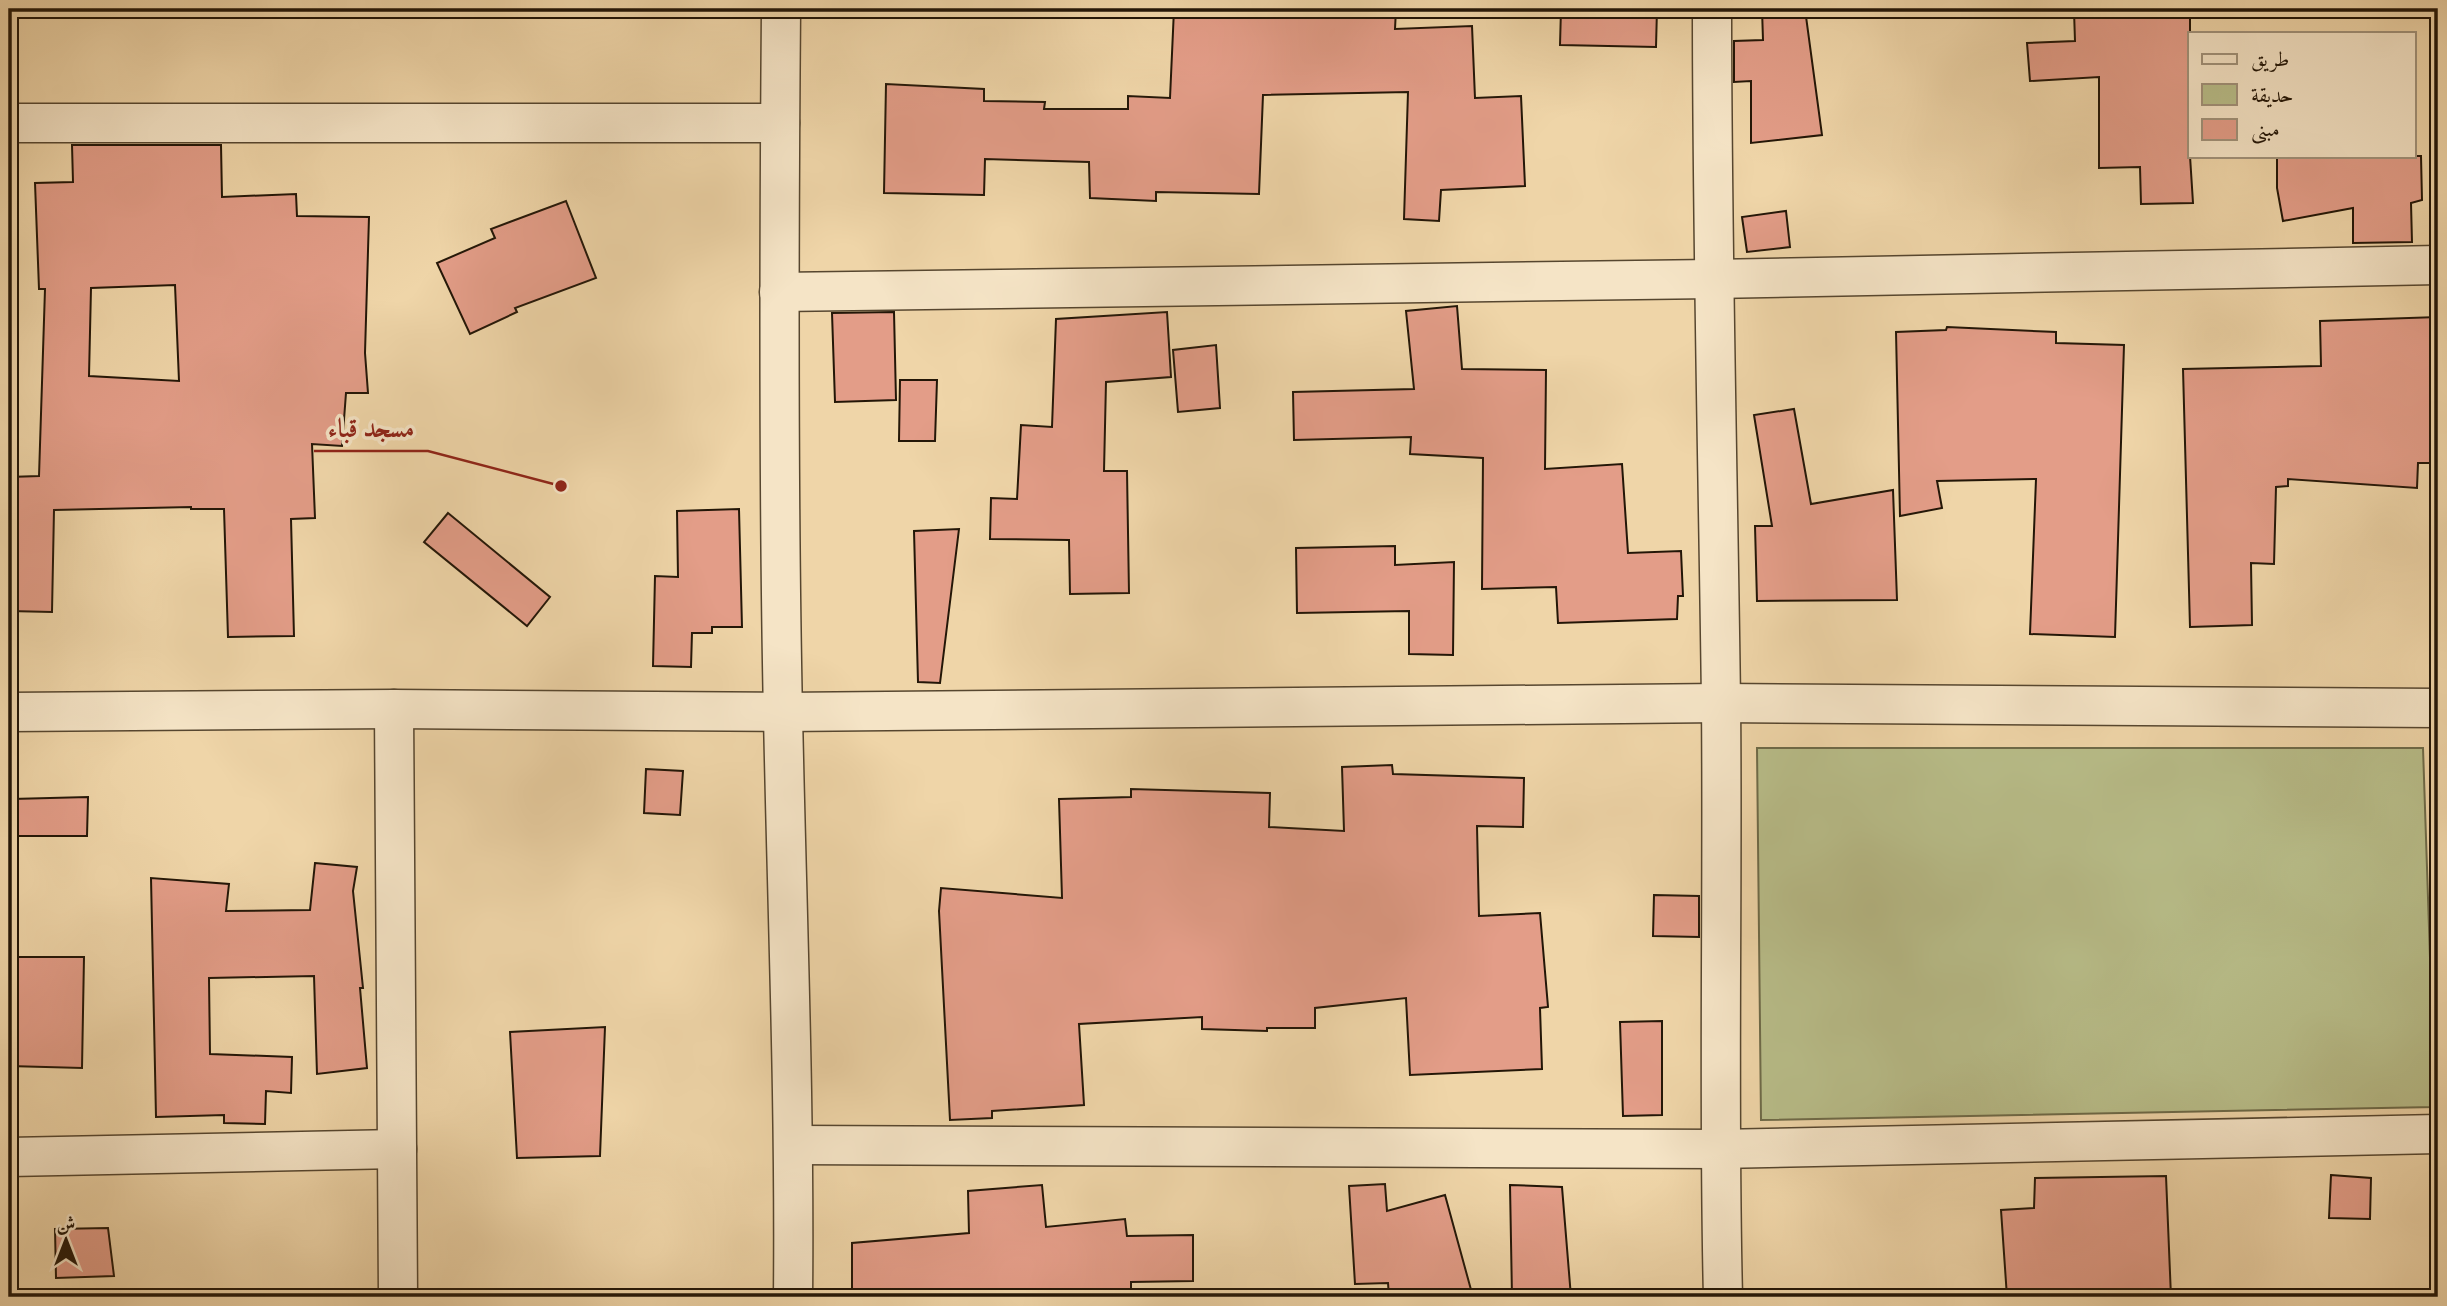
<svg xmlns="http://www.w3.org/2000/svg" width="2447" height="1306" font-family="'IM FELL English',Amiri,serif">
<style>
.green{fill:#b8bd89;stroke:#6e6a48;stroke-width:2}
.building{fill:#e39d88;stroke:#231607;stroke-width:2;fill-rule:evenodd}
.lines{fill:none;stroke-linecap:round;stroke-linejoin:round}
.street-casing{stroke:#56462f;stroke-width:41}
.street{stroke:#f5e4c6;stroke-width:38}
.leader{fill:none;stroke:#8f2418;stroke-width:2.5}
.callout-dot{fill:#8f2418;stroke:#f5e4c6;stroke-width:2.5}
.callout-label{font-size:26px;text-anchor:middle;font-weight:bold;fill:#8f2418;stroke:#f5e4c6;stroke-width:7;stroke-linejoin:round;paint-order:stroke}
</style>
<rect width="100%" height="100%" fill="#efd5a8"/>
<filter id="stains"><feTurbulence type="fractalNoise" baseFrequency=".00286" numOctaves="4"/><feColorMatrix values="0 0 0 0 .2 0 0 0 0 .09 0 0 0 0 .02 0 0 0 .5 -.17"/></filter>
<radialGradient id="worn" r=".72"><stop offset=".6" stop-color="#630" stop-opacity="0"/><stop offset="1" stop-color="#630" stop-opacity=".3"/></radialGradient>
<polygon class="green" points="1757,748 2423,748 2435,1107 1761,1120"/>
<g class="building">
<polygon points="1174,9 1396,9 1395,29 1472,26 1475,98 1521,96 1525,186 1441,190 1439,221 1404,219 1408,92 1263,95 1259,194 1156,192 1156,201 1090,198 1089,162 985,159 984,195 884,193 886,84 984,89 984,101 1045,102 1044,109 1128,109 1128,96 1170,98"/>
<polygon points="1561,9 1657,9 1656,47 1560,45"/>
<polygon points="1762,9 1805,9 1822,135 1751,143 1751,81 1734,82 1734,41 1763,40"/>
<polygon points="2133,9 2190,9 2190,156 2193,203 2141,204 2140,167 2099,168 2099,77 2030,81 2027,43 2075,41 2074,11"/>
<path d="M 72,145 L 221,145 L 222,197 L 296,194 L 297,216 L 369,217 L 365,353 L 368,393 L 346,393 L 342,446 L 312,444 L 315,518 L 291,519 L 294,636 L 228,637 L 224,509 L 191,509 L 191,507 L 54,510 L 52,612 L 9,611 L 9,477 L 39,476 L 45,289 L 39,289 L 35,183 L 73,182 ZM 175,285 L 179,381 L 89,376 L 91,288 Z"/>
<polygon points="2277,156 2421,156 2422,200 2411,203 2412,242 2353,243 2353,208 2283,221 2277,188"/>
<polygon points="566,201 596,278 515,308 517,312 470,334 437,263 495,238 491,229"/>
<polygon points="1786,211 1790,247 1747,252 1742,217"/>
<polygon points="1457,306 1462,369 1546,370 1545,469 1622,464 1628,553 1681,551 1683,596 1678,596 1677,619 1558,623 1556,587 1482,589 1483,458 1410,454 1411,437 1294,440 1293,392 1414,389 1406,311"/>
<polygon points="894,312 896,400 835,402 832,313"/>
<polygon points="1167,312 1171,377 1106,382 1104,471 1127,471 1129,593 1070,594 1069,540 990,539 991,498 1017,499 1021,425 1052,427 1056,319"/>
<polygon points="2438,317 2438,373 2434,373 2431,463 2418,463 2417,488 2288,479 2288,486 2276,487 2274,564 2251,563 2252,625 2190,627 2183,369 2321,366 2320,321"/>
<polygon points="1947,327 2056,332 2056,343 2124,345 2115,637 2030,634 2036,479 1937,481 1942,508 1900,516 1896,332 1946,330"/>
<polygon points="1216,345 1220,408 1178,412 1173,350"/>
<polygon points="900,380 937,380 935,441 899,441"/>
<polygon points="1794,409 1811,504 1893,490 1897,600 1757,601 1755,526 1772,526 1754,415"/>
<polygon points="739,509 742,627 712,627 712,633 692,633 691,667 653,666 655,576 678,577 677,511"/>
<polygon points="448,513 550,597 527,626 424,542"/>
<polygon points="959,529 940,683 918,682 914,531"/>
<polygon points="1395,546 1395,565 1454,562 1453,655 1409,654 1409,611 1297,613 1296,548"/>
<polygon points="1392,765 1393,774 1524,778 1523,827 1477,826 1479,916 1540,913 1548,1007 1540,1008 1542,1069 1410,1075 1406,998 1315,1008 1315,1028 1267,1028 1267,1031 1202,1029 1202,1017 1079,1024 1084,1105 992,1111 992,1118 950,1120 939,911 941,888 1062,898 1059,799 1131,797 1131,789 1270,793 1269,827 1344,831 1342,767"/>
<polygon points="646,769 683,771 680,815 644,813"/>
<polygon points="88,797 87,836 12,836 12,799"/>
<polygon points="315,863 357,867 353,891 363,988 360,988 367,1068 317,1074 314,976 209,978 210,1054 292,1057 291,1093 266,1091 265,1124 224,1123 224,1115 156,1117 151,878 229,884 226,911 310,910"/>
<polygon points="1654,895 1699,896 1699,937 1653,936"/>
<polygon points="9,957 84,957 82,1068 9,1066"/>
<polygon points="1662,1021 1662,1115 1623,1116 1620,1022"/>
<polygon points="605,1027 600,1156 517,1158 510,1032"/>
<polygon points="2331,1175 2371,1178 2370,1219 2329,1218"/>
<polygon points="2166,1176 2171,1297 2007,1297 2001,1210 2034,1208 2035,1178"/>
<polygon points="1385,1184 1387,1211 1445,1195 1473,1297 1389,1297 1388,1283 1355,1284 1349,1186"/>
<polygon points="1042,1185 1046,1227 1125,1219 1127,1236 1193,1235 1193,1281 1131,1282 1131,1297 852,1297 852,1243 969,1233 968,1191"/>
<polygon points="1510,1185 1562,1187 1571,1297 1512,1297"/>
<polygon points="108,1228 114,1276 56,1278 55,1229"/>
</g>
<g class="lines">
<defs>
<g id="street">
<path d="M 781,9 C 779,244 778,479 783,715 C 787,909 795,1103 793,1297"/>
<path d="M 1712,9 C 1712,240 1718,471 1721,702 C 1723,900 1718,1099 1723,1297"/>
<polyline points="9,123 780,123"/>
<polyline points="779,292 1712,279 2438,265"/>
<polyline points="394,709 398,1297"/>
<polyline points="9,712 394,709 783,712 1721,703 2438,708"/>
<polyline points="795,1145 1719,1149 2438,1134"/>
<polyline points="9,1157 397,1149"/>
</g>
</defs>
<use href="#street" class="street-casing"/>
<use href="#street" class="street"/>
</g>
<path class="leader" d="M561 486L428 451H314"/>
<circle class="callout-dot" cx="561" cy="486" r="7"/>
<g class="callout-label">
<text x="371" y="437">مسجد قباء</text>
</g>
<rect width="2447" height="1306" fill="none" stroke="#efd5a8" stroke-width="35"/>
<rect x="10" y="10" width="2426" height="1285" fill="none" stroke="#231607" stroke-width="3.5"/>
<rect x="18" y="18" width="2412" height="1271" fill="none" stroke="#231607" stroke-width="2"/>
<rect x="2188" y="32" width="228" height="126" fill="#f5e4c6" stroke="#a1927a" stroke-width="2"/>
<rect x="2202" y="54" width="35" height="10" fill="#f5e4c6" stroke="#a1927a" stroke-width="2"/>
<text x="2251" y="66" font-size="21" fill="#231607">طريق</text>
<rect x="2202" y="84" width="35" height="21" fill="#b8bd89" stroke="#a1927a" stroke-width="2"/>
<text x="2251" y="102" font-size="21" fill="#231607">حديقة</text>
<rect x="2202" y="119" width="35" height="21" fill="#e39d88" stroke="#a1927a" stroke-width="2"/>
<text x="2251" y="136" font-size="21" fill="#231607">مبنى</text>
<g transform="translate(66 1240)" stroke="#f5e4c6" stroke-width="5" paint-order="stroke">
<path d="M0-5L12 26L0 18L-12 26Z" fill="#231607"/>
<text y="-10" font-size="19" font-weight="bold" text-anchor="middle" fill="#231607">ش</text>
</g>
<rect width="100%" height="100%" filter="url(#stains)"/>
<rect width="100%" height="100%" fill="url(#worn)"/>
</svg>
